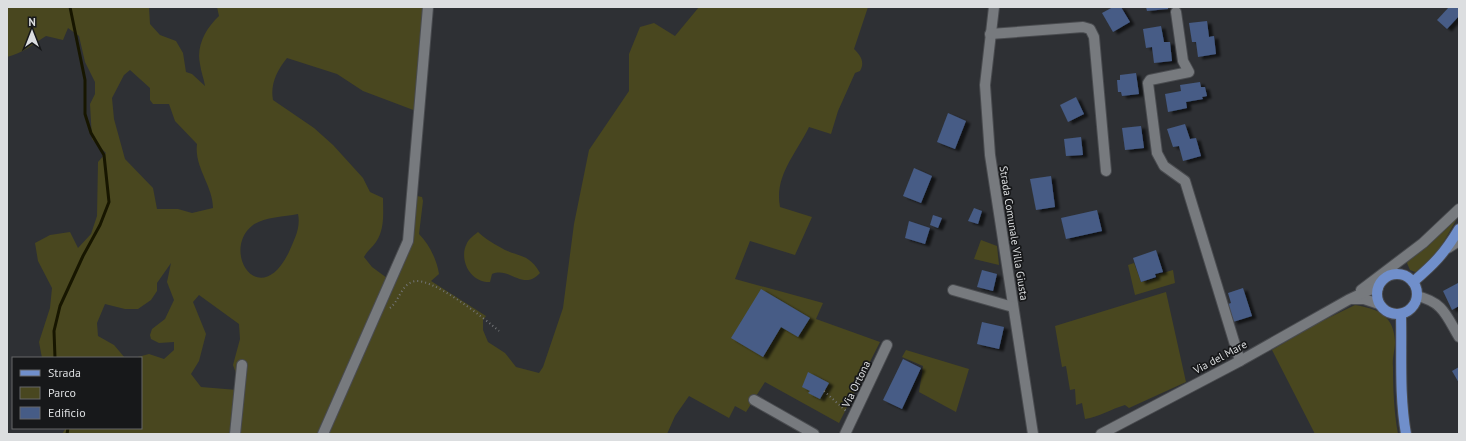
<svg xmlns="http://www.w3.org/2000/svg" width="1466" height="441" font-family="'PT Sans',sans-serif">
<style>
.green{fill:#49471f;fill-rule:evenodd}
.lines{fill:none;stroke-linecap:round;stroke-linejoin:round}
.stream{stroke:#171600;stroke-width:3}
.building{fill:#465c86;filter:url(#shadow)}
.minor-casing{stroke:#494b4f;stroke-width:12}
.major-casing{stroke:#494b4f;stroke-width:12}
.path{stroke:#737578;stroke-width:2;stroke-dasharray:1 3;stroke-linecap:butt}
.minor{stroke:#777a7e;stroke-width:10}
.major{stroke:#708fcb;stroke-width:10}
.labels{text-anchor:middle;stroke-width:3.5;stroke-linejoin:round;paint-order:stroke}
.street-label{font-size:11px;fill:#dcdee0;stroke:#17181a}
</style>
<defs>
<filter id="shadow"><feDropShadow dx="4.5" dy="2.5" stdDeviation="1" flood-color="#0009"/></filter>
</defs>
<rect width="100%" height="100%" fill="#2e3034"/>
<g class="green">
<path d="M 7,7 L 149,7 L 150,24 L 160,35 L 176,41 L 183,53 L 186,72 L 192,74 L 205,86 C 204,79 201,72 200,64 C 196,46 206,28 219,16 L 217,7 L 426,7 L 416,111 L 363,91 L 337,74 L 287,58 C 277,70 270,85 273,100 L 314,128 L 333,145 L 363,178 L 370,192 L 383,198 C 383,213 385,229 376,242 C 372,248 367,251 364,257 L 372,267 L 387,278 L 317,434 L 236,434 L 242,390 L 233,365 L 240,339 L 239,324 L 199,295 L 193,302 L 206,334 L 199,361 L 191,374 L 201,387 L 237,390 L 231,434 L 62,434 L 66,428 L 141,428 L 141,358 L 134,358 L 149,354 L 164,359 L 174,350 L 174,342 L 159,343 L 151,339 L 150,335 L 152,329 L 165,319 L 174,300 L 167,282 L 171,263 L 157,283 L 157,291 L 151,300 L 138,309 L 125,309 L 105,304 L 97,323 L 98,336 L 114,345 L 125,358 L 42,358 L 39,342 L 50,308 L 52,288 L 38,261 L 35,243 L 50,235 L 70,232 L 78,248 L 91,234 L 97,216 L 98,162 L 106,153 L 92,139 L 90,104 L 95,94 L 95,82 L 85,62 L 79,36 L 68,28 L 63,40 L 46,36 C 32,45 23,53 7,57 ZM 130,70 L 150,88 L 150,100 L 153,104 L 169,104 L 175,121 L 197,144 C 194,167 213,186 213,208 L 192,213 L 178,209 L 157,209 L 153,188 L 125,159 L 114,119 L 112,98 L 124,75 ZM 298,214 C 301,228 294,240 289,252 C 259,313 220,250 253,225 C 264,217 284,217 298,214 Z"/>
<path d="M 699,7 L 868,7 L 854,49 C 861,56 865,62 860,71 L 855,73 L 838,111 L 831,134 L 809,127 C 796,154 774,176 780,207 L 812,217 L 795,255 L 750,241 L 735,279 L 823,303 L 816,319 L 880,342 L 839,423 L 765,382 L 746,412 L 735,406 L 729,418 L 689,396 L 675,416 L 667,434 L 325,434 L 393,281 L 417,196 L 422,197 L 423,201 L 419,234 C 429,244 437,260 439,274 L 431,281 L 486,316 L 483,320 L 483,330 L 488,342 L 505,353 L 516,367 L 539,373 L 543,367 L 563,308 L 574,224 L 589,150 L 629,91 L 629,54 L 640,27 L 654,23 L 675,36 Z"/>
<polygon points="1459,215 1431,264 1418,273 1410,270 1407,263 1409,259"/>
<path d="M 478,232 C 485,239 496,245 505,250 C 521,257 530,255 540,273 C 523,292 510,266 492,274 L 490,282 C 471,283 458,260 467,243 C 469,239 474,235 478,232 Z"/>
<polygon points="981,240 997,246 999,265 974,259"/>
<polygon points="1134,263 1141,282 1157,278 1156,275 1173,270 1175,283 1135,295 1128,265"/>
<path d="M 1166,292 L 1186,382 L 1129,408 L 1125,405 C 1111,409 1099,417 1085,419 L 1082,403 L 1076,405 L 1075,389 L 1070,390 L 1066,366 L 1062,367 L 1055,326 Z"/>
<path d="M 1355,305 C 1379,309 1394,316 1395,342 C 1395,350 1392,358 1393,367 C 1393,389 1394,412 1398,434 L 1315,434 L 1272,350 L 1316,324 Z"/>
<polygon points="906,350 969,369 956,412 919,392 923,366 902,357"/>
</g>
<g class="lines">
<g class="stream">
<polyline points="55,358 54,331 60,306 83,256 100,225 109,202 104,155 91,133 85,114 85,80 70,7"/>
<polyline points="67,434 68,428"/>
</g>
</g>
<g class="building">
<polygon points="1113,7 1121,7 1130,22 1113,32 1102,13"/>
<polygon points="1146,7 1168,7 1168,9 1147,11"/>
<polygon points="1449,7 1459,7 1459,16 1447,29 1437,20"/>
<polygon points="1207,21 1209,37 1214,36 1216,54 1198,57 1196,42 1192,42 1189,23"/>
<polygon points="1161,26 1164,42 1170,42 1172,61 1154,63 1152,47 1146,48 1143,29"/>
<polygon points="1136,73 1139,94 1122,96 1121,92 1118,92 1117,80 1120,80 1120,75"/>
<polygon points="1200,82 1201,87 1205,87 1207,96 1202,97 1203,99 1186,102 1187,108 1168,112 1165,94 1181,91 1180,85"/>
<polygon points="1076,97 1084,114 1068,122 1060,105"/>
<polygon points="948,113 966,121 955,149 937,142"/>
<polygon points="1185,124 1190,139 1196,138 1201,156 1183,161 1179,146 1173,147 1167,129"/>
<polygon points="1141,126 1144,148 1125,150 1122,128"/>
<polygon points="1081,137 1083,155 1066,156 1064,139"/>
<polygon points="914,168 932,176 921,203 903,196"/>
<polygon points="1051,176 1055,207 1036,210 1030,179"/>
<polygon points="974,208 982,211 978,224 968,221"/>
<polygon points="1097,210 1102,231 1066,239 1061,218"/>
<polygon points="933,215 942,218 938,228 930,225"/>
<polygon points="909,221 930,228 925,244 905,238"/>
<polygon points="1156,250 1163,272 1155,274 1156,277 1141,282 1133,258"/>
<polygon points="982,270 997,274 993,291 977,287"/>
<polygon points="1458,283 1459,306 1452,310 1443,291"/>
<polygon points="1243,288 1252,316 1233,322 1228,304 1231,303 1228,293"/>
<polygon points="761,289 810,318 798,337 781,327 763,357 731,338"/>
<polygon points="982,322 1004,327 999,349 977,344"/>
<polygon points="903,359 921,368 902,409 883,400"/>
<polygon points="1459,367 1459,383 1452,371"/>
<polygon points="808,372 829,383 820,399 808,393 810,391 802,387"/>
</g>
<g class="lines">
<defs>
<g id="minor">
<polyline points="994,7 985,85 990,155 1033,434"/>
<polyline points="1176,12 1183,61 1189,72 1150,80 1148,83 1157,153 1164,166 1185,181 1240,361"/>
<polyline points="990,34 1083,27 1090,29 1094,37 1106,171"/>
<polyline points="1448,248 1459,241"/>
<polyline points="953,290 1013,307"/>
<polyline points="1361,290 1423,243 1459,209"/>
<path d="M 1417,296 C 1443,302 1446,315 1459,337"/>
<polyline points="1352,299 1364,299 1379,304"/>
<polyline points="754,400 814,434"/>
<polyline points="235,434 242,365"/>
<polyline points="323,434 408,241 428,7"/>
<polyline points="845,434 887,345"/>
<polyline points="1101,434 1240,361 1348,300 1369,290 1378,288"/>
</g>
<g id="major">
<circle cx="1397" cy="294" r="20"/>
<path d="M 1413,282 C 1434,264 1444,254 1459,229"/>
<path d="M 1401,314 C 1402,354 1399,394 1406,434"/>
</g>
</defs>
<use href="#minor" class="minor-casing"/>
<use href="#major" class="major-casing"/>
<g class="path">
<path d="M 390,308 C 399,301 401,286 412,282 C 429,274 485,319 499,331"/>
<polyline points="824,391 846,411"/>
</g>
<use href="#minor" class="minor"/>
<use href="#major" class="major"/>
</g>
<g class="labels">
<g class="street-label">
<text transform="translate(1014 233) rotate(81)" y="4">Strada Comunale Villa Giusta</text>
<text transform="translate(1220 357) rotate(-28)" y="4">Via del Mare</text>
<text transform="translate(856 384) rotate(-64)" y="4">Via Ortona</text>
</g>
</g>
<rect width="1466" height="441" fill="none" stroke="#dcdee0" stroke-width="16"/>
<rect x="12" y="357" width="130" height="72" fill="#17181a" stroke="#666769"/>
<rect x="20" y="370" width="20" height="6" fill="#708fcb" stroke="#666769"/>
<text x="48" y="377" font-size="12" fill="#dcdee0">Strada</text>
<rect x="20" y="387" width="20" height="12" fill="#49471f" stroke="#666769"/>
<text x="48" y="397" font-size="12" fill="#dcdee0">Parco</text>
<rect x="20" y="407" width="20" height="12" fill="#465c86" stroke="#666769"/>
<text x="48" y="417" font-size="12" fill="#dcdee0">Edificio</text>
<g transform="translate(32 32)" stroke="#17181a" stroke-width="3" paint-order="stroke">
<path d="M0-3L7 15L0 10L-7 15Z" fill="#dcdee0"/>
<text y="-6" font-size="11" font-weight="bold" text-anchor="middle" fill="#dcdee0">N</text>
</g>
</svg>
